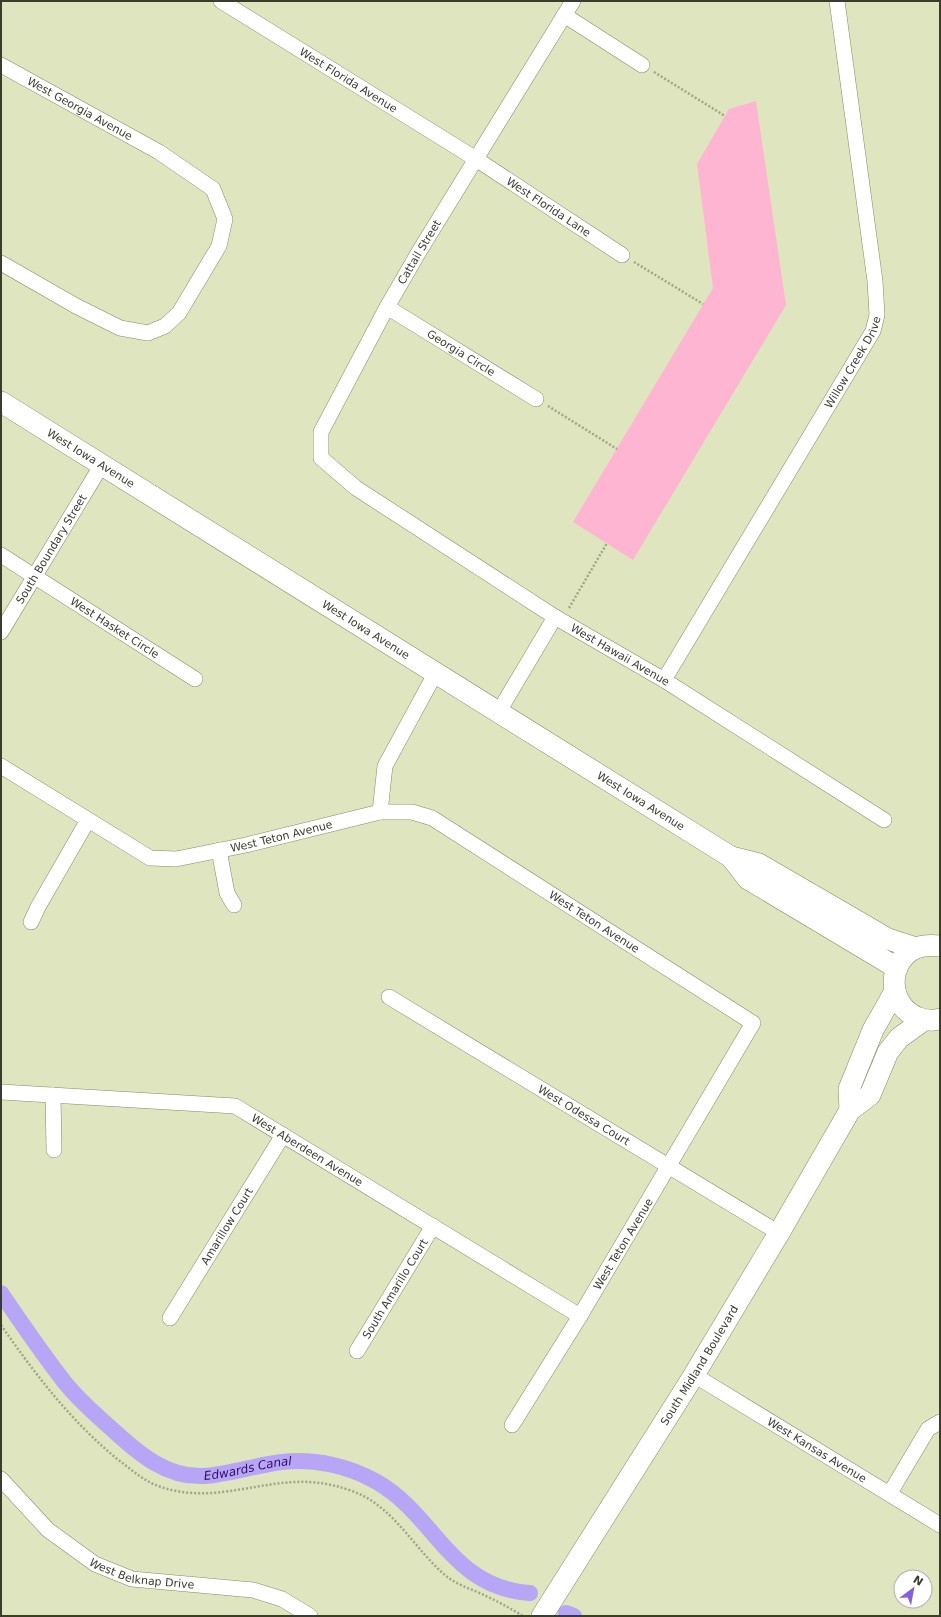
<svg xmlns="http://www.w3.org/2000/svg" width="941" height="1617" font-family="'DejaVu Sans',sans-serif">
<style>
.green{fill:#feb5d2}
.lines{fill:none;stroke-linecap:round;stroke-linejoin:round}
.canal{stroke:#b7a5f5;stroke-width:16}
.street-casing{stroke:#858a66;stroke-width:16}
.secondary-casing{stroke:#858a66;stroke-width:22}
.path{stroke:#a1a587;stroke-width:2.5;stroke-dasharray:2 2;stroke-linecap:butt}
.street{stroke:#fff;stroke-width:15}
.secondary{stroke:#fff;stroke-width:21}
.labels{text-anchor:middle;stroke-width:4;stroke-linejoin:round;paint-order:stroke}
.street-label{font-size:11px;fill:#3a3c2d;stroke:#fff}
.water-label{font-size:12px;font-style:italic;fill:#330b69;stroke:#fff}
</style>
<rect width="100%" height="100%" fill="#dfe5be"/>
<polygon class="green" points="756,101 786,305 633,560 573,522 713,288 697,164 729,109"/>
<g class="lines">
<g class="canal">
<path id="s1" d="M 1,1293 C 22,1324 43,1355 66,1384 C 80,1401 97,1416 113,1430 C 139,1454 167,1478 204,1476 C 231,1474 256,1465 282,1462 C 314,1458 349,1466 377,1482 C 436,1516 451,1588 530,1593"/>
<polyline points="566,1613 574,1616"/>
</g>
<defs>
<g id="street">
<path id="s2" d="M 221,1 L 476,159 L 622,255"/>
<path id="s3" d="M 573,1 L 420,250 L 387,307 L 321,432 L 321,458 L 356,488 L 555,617 L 664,680 L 884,820"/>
<polyline points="564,15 642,65"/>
<path id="s4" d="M 1,65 L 159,152 L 213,189 L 225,219 L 219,246 L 179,313 L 165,326 L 148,333 L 120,328 L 76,306 L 1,263"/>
<path id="s5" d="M 387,307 L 536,399"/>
<path id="s6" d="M 1,555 L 195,679"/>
<path id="s7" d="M 1,632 L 101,466"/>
<path id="s8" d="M 664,680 L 873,331 L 877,315 L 875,281 L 837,1"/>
<polyline points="498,713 555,617"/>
<path id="s9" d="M 1,766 L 150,858 L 176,859 L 246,845 L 380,812 L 412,812 L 432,818 L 753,1023 L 580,1316 L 512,1425"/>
<polyline points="380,812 385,766 435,674"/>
<polyline points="219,850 227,893 234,905"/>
<polyline points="31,922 38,907 88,820"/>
<path id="s10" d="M 389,997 L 779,1233"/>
<path id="s11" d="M 1,1092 L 235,1106 L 580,1316"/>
<polyline points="53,1095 54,1150"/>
<path id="s12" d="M 170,1318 L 283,1135"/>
<path id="s13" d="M 357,1351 L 433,1226"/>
<path id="s14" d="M 694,1375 L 940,1525"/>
<path id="s15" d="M 1,1479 L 48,1530 L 95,1564 L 132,1579 L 253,1590 L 282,1599 L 310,1616"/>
<polyline points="890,1493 928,1429 940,1422"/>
</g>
<g id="secondary">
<path id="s16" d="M 1,402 L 731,857 L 759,864 L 888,939 L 916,948"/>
<polyline points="731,857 748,879 897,968"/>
<path d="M 940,946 C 932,945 924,945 916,948 C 885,962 888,1007 919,1018 C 925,1020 933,1021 940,1019"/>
<polyline points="850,1110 849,1089 873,1030 895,991"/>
<path id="s17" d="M 542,1616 L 694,1375 L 779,1233 L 850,1110 L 870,1095 L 888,1052 L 899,1038 L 924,1020"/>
</g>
</defs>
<use href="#street" class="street-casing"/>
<use href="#secondary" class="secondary-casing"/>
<g class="path">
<polyline points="654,72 725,116"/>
<polyline points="634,262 703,304"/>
<polyline points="548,406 617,449"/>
<polyline points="569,608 607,543"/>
<path d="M 1,1325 C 35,1374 70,1420 116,1458 C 128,1467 139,1477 153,1484 C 174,1493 199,1495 222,1492 C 272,1486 302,1473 352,1491 C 394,1506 414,1549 446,1576 C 457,1585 474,1590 486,1596 C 499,1602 511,1609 523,1616"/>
</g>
<use href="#street" class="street"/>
<use href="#secondary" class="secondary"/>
</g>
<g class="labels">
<g class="street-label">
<text dy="4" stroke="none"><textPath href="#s2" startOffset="150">West Florida Avenue</textPath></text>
<text dy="4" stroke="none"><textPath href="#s4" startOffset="90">West Georgia Avenue</textPath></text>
<text dy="4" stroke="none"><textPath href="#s2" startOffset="387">West Florida Lane</textPath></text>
<text transform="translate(419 252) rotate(-59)" y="4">Cattail Street</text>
<text dy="4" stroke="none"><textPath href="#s5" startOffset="87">Georgia Circle</textPath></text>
<text dy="4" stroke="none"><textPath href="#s8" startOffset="370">Willow Creek Drive</textPath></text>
<text dy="4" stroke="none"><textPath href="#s16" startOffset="106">West Iowa Avenue</textPath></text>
<text dy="4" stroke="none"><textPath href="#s7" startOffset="97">South Boundary Street</textPath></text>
<text dy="4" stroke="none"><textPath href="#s6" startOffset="135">West Hasket Circle</textPath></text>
<text dy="4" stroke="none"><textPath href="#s16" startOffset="430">West Iowa Avenue</textPath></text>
<text dy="4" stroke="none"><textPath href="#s3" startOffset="884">West Hawaii Avenue</textPath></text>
<text dy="4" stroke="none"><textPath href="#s16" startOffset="754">West Iowa Avenue</textPath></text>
<text dy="4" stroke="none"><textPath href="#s9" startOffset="309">West Teton Avenue</textPath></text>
<text dy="4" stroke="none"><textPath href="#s9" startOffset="656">West Teton Avenue</textPath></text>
<text dy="4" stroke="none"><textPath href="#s10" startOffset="228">West Odessa Court</textPath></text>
<text dy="4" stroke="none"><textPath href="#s11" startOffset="319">West Aberdeen Avenue</textPath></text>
<text dy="4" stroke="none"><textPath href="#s12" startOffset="108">Amarillow Court</textPath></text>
<text transform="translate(623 1244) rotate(-59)" y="4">West Teton Avenue</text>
<text dy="4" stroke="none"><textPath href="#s13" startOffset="73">South Amarillo Court</textPath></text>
<text dy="4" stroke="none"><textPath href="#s17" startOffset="296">South Midland Boulevard</textPath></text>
<text dy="4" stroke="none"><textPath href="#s14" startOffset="144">West Kansas Avenue</textPath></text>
<text dy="4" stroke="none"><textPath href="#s15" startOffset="176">West Belknap Drive</textPath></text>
</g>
<g class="water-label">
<text dy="4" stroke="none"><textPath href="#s1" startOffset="327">Edwards Canal</textPath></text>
</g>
</g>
<rect width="941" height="1617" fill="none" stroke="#3a3c2d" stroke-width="4"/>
<g transform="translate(913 1589) rotate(32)"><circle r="19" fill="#ffffff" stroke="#b0b1ab"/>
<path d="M0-3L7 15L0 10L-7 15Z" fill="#8560da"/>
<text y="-6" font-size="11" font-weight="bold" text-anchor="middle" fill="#3a3c2d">N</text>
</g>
</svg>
